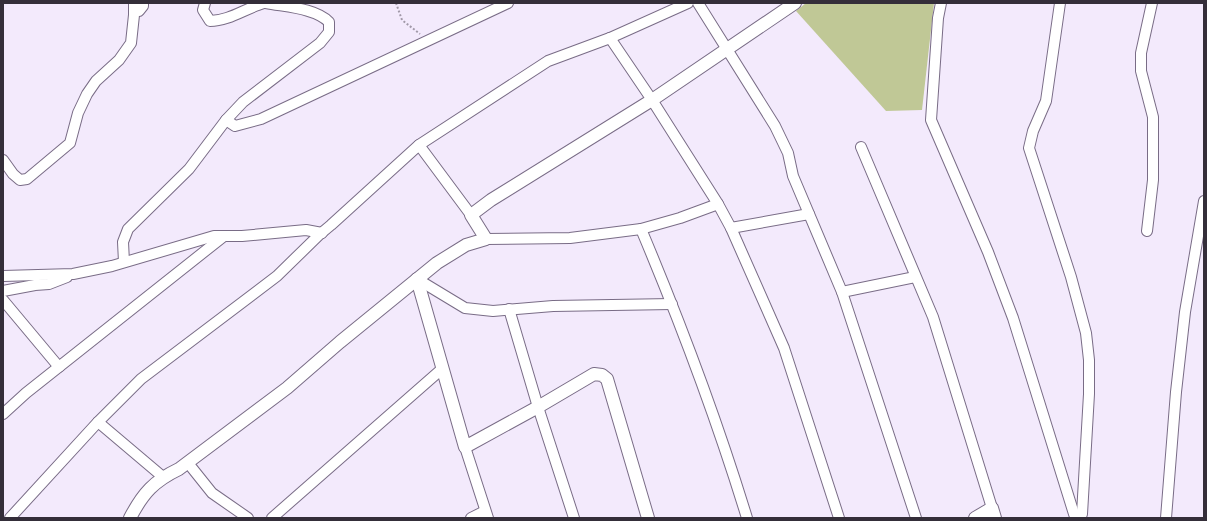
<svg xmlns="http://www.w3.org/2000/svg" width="1207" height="521" font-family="'Roboto Serif',serif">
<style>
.green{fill:#c0c896}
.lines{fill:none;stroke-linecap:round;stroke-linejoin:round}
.minor-casing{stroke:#796c86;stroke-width:12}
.tertiary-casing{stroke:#796c86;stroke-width:14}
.path{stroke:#a199a8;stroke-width:2;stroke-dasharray:2 2;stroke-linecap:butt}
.minor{stroke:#fff;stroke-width:10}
.tertiary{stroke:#fff;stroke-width:12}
</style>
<rect width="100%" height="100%" fill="#f3eafc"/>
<polygon class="green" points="806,3 934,3 922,110 886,111 796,11"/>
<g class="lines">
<defs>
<g id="minor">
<path d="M 205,3 L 203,10 L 210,21 C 229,21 246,8 264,3"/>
<polyline points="698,3 775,126 788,153 793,176 842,292 916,518"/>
<polyline points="941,3 938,18 931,120 988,252 1013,318 1074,514 1076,518"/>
<polyline points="1060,3 1046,101 1033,131 1029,148 1071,277 1086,333 1089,360 1089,394 1082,514 1080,518"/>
<polyline points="134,9 139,11 143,6 143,3"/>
<polyline points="610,38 652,100 718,204 731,228 784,348 839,518"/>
<polyline points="226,120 235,126 261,119 508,3"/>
<polyline points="419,145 471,215"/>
<polyline points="861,147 933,317 992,508"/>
<polyline points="3,160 13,174 20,180 27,179 70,143 78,113 87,94 96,81 119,60 131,43 134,15 134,3"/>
<polyline points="731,228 809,214"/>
<path d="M 641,229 C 681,324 717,420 747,518"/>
<polyline points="1147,231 1153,180 1153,117 1141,71 1141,53 1152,3"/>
<polyline points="486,239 570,238 641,229 680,218 718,204"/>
<path d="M 124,262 L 123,242 L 128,229 L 189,169 L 226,120 L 243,102 L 320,43 L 329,32 L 329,22 C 315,8 286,7 266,3"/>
<polyline points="3,276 73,274 112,266 214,236 242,236 306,230 322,233"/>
<polyline points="417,279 465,308 493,311 553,306 672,304"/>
<polyline points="3,291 35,285 49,284 67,277"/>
<polyline points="842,292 915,277"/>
<polyline points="3,300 59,367"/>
<polyline points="509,309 538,407 574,518"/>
<polyline points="3,414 26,393 224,236"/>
<polyline points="98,422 163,477"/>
<polyline points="465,447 488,518"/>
<polyline points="188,463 212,493 248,518"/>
<polyline points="10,518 98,422 141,379 277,276 319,235 331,225 419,145 548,61 610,38 688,3"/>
<polyline points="272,518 443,368"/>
<polyline points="471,518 485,511"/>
<polyline points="1166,518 1176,392 1185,312 1204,201"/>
</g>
<g id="tertiary">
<polyline points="417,279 465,447 538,407 594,374 602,375 607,379 648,518"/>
<path d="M 130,518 C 143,493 154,481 179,469 L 287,388 L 340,342 L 437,263 L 466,245 L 486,239 L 471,215 L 491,200 L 652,100 L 795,3"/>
<polyline points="975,518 992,508 995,518"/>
</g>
</defs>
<use href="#minor" class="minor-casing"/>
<use href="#tertiary" class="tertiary-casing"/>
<polyline class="path" points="396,3 402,20 420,34"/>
<use href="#minor" class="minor"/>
<use href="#tertiary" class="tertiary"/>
</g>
<rect width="1207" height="521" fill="none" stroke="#342e39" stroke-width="8"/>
</svg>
